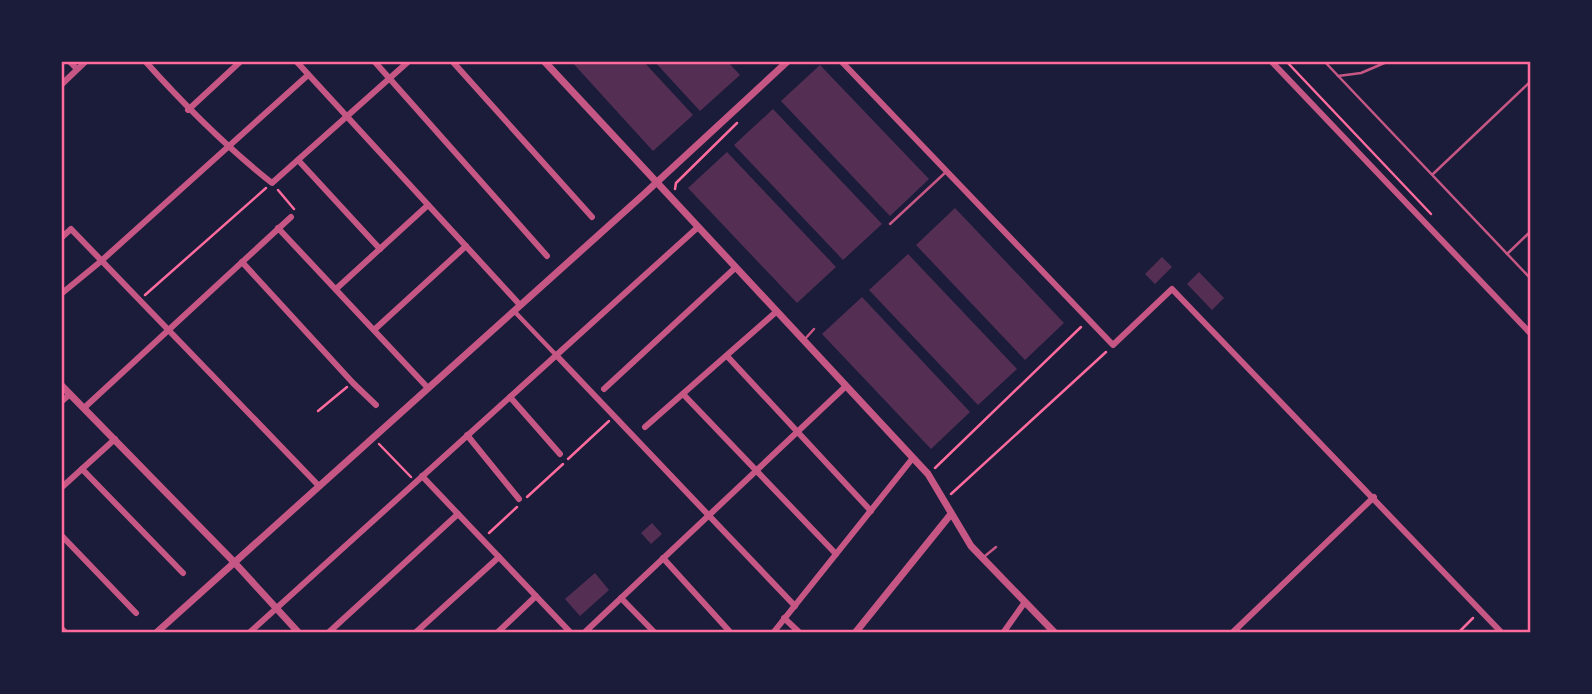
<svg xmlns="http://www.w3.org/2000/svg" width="1592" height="694" font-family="'Titillium Web',sans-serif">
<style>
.building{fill:#542f53}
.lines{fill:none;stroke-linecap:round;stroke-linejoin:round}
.path{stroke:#ff6b9d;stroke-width:2.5}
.service{stroke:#c65784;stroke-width:2.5}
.pedestrian{stroke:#c65784;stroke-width:4.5}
.minor{stroke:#c65784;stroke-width:6}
.tertiary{stroke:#c65784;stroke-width:7}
.neatline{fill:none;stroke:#ff6b9d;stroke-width:2.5}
</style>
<rect width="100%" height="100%" fill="#1b1b3a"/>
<g class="building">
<polygon points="571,61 643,61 693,115 653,151"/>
<polygon points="654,61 727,61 740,75 700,111"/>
<polygon points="820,65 929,179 890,216 781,101"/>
<polygon points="773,109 882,224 843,260 734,145"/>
<polygon points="727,152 836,267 797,303 688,188"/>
<polygon points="955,208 1064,323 1025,360 916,245"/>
<polygon points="908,254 1017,369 978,405 869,290"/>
<polygon points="1162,257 1172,267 1155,284 1145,274"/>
<polygon points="1199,272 1224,298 1212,310 1187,284"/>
<polygon points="862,297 970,412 931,449 822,334"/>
<polygon points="652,523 662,534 651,544 641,533"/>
<polygon points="595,573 609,590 580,616 565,599"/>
</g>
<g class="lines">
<g class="path">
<polyline points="1286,61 1431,214"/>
<polyline points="675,189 676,183 737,123"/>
<polyline points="278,190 294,209"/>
<polyline points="145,295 266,188"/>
<polyline points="318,411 347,387"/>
<polyline points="379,444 411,477"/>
<polyline points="568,459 609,421"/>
<polyline points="935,468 1081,327"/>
<polyline points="951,494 1106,352"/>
<polyline points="527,497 563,464"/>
<polyline points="489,533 517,507"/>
<polyline points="1458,633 1473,618"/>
</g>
<g class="service">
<polyline points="1324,61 1531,279"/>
<polyline points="1338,76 1361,73 1389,61"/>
<polyline points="1433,174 1531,81"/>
<polyline points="890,224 947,171"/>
<polyline points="1507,254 1531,231"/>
<polyline points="805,339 814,329"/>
<polyline points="985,556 996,547"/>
</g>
<polyline class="pedestrian" points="514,311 556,355"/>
<g class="minor">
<polyline points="69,61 77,69"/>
<path d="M 145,61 C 186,107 224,145 272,183 L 409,61"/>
<polyline points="296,61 520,305"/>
<polyline points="374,61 547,256"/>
<polyline points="452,61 592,217"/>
<polyline points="841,61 1113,345 1172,289 1502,633"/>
<polyline points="1271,61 1531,334"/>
<polyline points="61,85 86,61"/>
<polyline points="188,110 241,61"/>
<polyline points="298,160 380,249"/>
<polyline points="278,228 428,388"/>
<polyline points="61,238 71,229 319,486"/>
<polyline points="242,262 353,383 376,405"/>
<polyline points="336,289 428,205"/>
<polyline points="61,294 100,262 308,75"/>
<polyline points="374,330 466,246"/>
<polyline points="556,355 795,606"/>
<polyline points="727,356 871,511"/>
<polyline points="604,389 735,268"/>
<polyline points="683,394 836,554"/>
<polyline points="510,397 560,454"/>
<polyline points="61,402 70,394"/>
<polyline points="84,408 291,217"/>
<polyline points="645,427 776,312"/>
<polyline points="467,435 519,499"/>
<polyline points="82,469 183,573"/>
<polyline points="422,476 571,633"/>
<polyline points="61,488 115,439"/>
<polyline points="61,535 136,613"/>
<polyline points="663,558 731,633"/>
<polyline points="621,598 655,633"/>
<polyline points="784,618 800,633"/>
<polyline points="61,628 66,633"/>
<polyline points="249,633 697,228"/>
<polyline points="328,633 458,514"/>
<polyline points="415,633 499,557"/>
<polyline points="497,633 536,596"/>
<polyline points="584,633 845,387"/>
<polyline points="773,633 912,459"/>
<polyline points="1003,633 1025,602"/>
<polyline points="1232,633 1374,497"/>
</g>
<g class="tertiary">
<polyline points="544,61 928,474 971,546 1055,633"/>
<polyline points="61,385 234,562 299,633"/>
<polyline points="156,633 643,195 788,61"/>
<polyline points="855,633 951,514"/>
</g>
</g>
<rect width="1592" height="694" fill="none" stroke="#1b1b3a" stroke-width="126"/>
<rect x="63" y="63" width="1466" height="568" class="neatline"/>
</svg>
